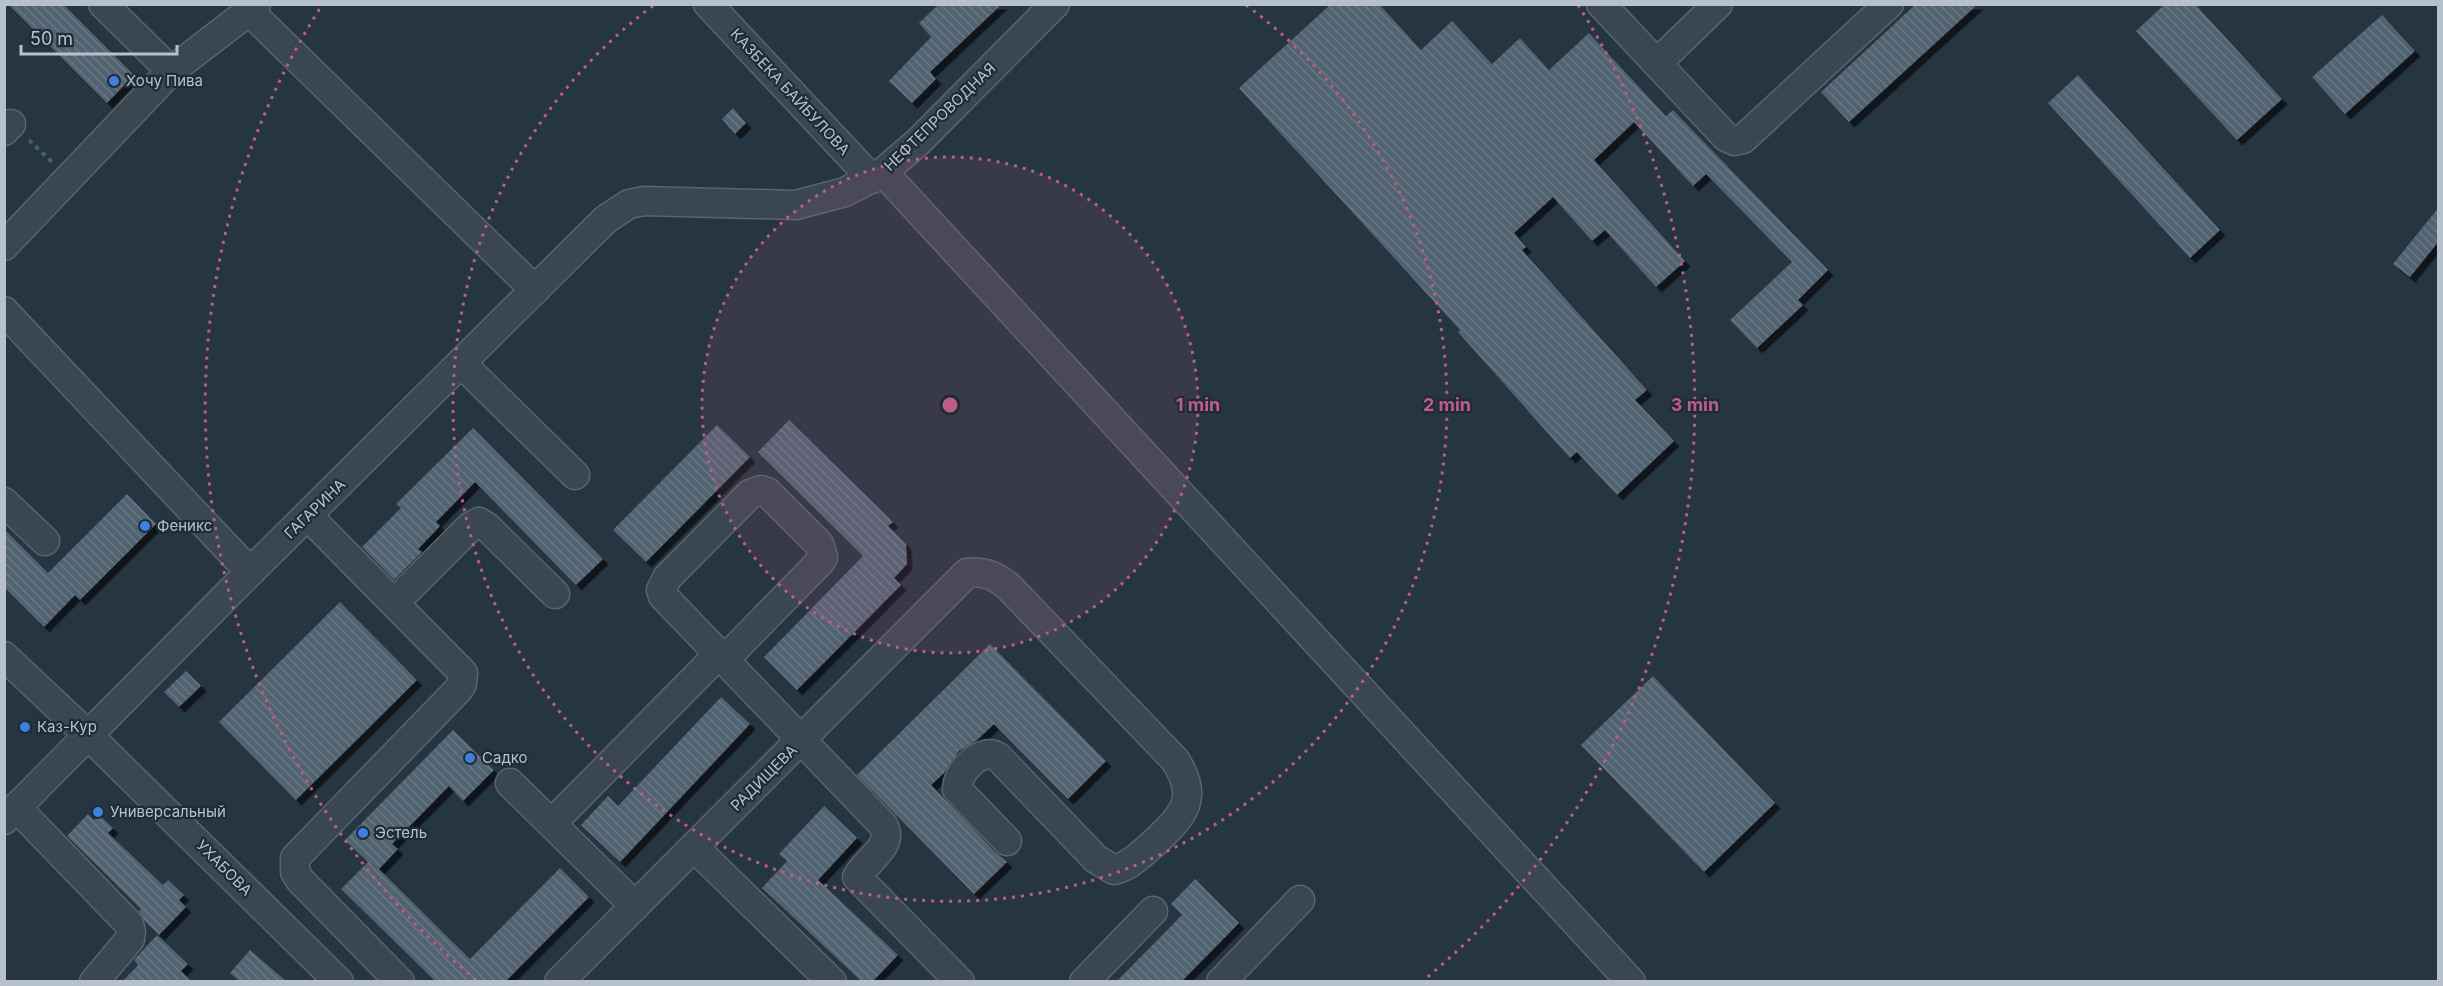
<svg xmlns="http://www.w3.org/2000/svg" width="2443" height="986" font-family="Inter,sans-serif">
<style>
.building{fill:url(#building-back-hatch);filter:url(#shadow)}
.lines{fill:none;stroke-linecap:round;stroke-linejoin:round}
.minor-casing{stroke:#58646f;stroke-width:31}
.path{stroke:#486060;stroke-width:4;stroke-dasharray:4.5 4.5;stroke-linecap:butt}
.minor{stroke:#3a4751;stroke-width:28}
.ring{fill:none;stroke:#be5c88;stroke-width:3;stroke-dasharray:3 6}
.shop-dot{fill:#3f7fe0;stroke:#1f2c37;stroke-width:2}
.labels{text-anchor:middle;stroke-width:4.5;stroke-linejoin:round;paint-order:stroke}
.poi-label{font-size:15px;fill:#b7c1cb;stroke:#1f2c37;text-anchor:start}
.street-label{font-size:15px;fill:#b7c1cb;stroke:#1f2c37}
.centre{fill:#be5c88;stroke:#1f2c37;stroke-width:3}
.ring-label{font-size:18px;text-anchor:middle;font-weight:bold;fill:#be5c88;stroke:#1f2c37;stroke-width:4.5;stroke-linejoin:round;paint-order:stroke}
</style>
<defs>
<pattern id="building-back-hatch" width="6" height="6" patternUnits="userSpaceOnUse" patternTransform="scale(1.5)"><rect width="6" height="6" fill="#51626f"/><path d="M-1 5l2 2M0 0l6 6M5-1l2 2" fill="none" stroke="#687782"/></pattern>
<filter id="shadow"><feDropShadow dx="5.5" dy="5.5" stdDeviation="0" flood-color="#0009"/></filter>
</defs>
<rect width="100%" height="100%" fill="#263542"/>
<g class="building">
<polygon points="8,4 63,4 134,75 107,103"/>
<polygon points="939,4 1002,4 930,72 936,79 912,103 889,81 931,37 919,23"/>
<polygon points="1331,4 1379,4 1421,50 1452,21 1492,64 1520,38 1549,70 1589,33 1666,116 1673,110 1828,270 1798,300 1803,305 1757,348 1730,320 1792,262 1706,174 1693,186 1634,122 1594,160 1685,261 1656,287 1605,230 1592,241 1553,197 1514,233 1526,247 1522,250 1647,390 1635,400 1674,441 1617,495 1577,452 1570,458 1458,332 1460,330 1239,88"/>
<polygon points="1916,4 1978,4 1849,122 1821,92"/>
<polygon points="2165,4 2195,4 2282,99 2237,140 2136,31"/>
<polygon points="2382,15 2415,51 2345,114 2312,77"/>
<polygon points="2078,75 2220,230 2190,258 2048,103"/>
<polygon points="733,108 746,123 735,134 722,119"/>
<polygon points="2439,207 2439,241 2410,277 2393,264"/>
<polygon points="789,420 893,522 888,526 906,544 907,564 894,578 901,585 797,690 764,657 863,556 758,452"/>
<polygon points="717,425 750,457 646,562 613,530"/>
<polygon points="473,428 603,559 576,585 475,482 436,522 440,526 418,549 422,552 394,580 362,547 401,508 396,504"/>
<polygon points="127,494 156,524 80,600 75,595 44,627 4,587 4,529 48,573"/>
<polygon points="340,602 417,680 296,800 219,722"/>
<polygon points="990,644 1106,761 1068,799 994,724 977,740 959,751 944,773 931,785 995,852 1007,862 974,894 857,775"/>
<polygon points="186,671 201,686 179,707 164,692"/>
<polygon points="1653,676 1775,803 1704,872 1581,745"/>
<polygon points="721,697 750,724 620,862 581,825 608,796 618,806"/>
<polygon points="453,730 494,770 463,801 449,786 392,844 398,849 379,869 470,959 560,868 589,897 506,981 435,981 341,889 368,862 345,840"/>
<polygon points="824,806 857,838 818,880 898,955 873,981 861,981 762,888 787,861 779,854"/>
<polygon points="88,814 94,820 99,815 113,828 108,833 163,885 168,880 184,895 179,900 186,907 159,935 145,921 139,911 141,909 67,836"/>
<polygon points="1195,879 1239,923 1182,981 1117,981 1182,915 1171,904"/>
<polygon points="157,935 188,964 181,971 191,981 123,981 138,965 134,960"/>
<polygon points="250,950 286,981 239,981 230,973"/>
</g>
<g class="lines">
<defs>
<g id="minor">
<polyline points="256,4 249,11 535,290"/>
<polyline points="708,4 872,179"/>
<polyline points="1601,4 1726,137 1735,141 1743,139 1889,4"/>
<polyline points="1657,63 1718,4"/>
<polyline points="171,71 249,11"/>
<polyline points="4,131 11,124"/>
<polyline points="883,172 1631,982"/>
<polyline points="4,246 171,71 103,4"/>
<polyline points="4,311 250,572"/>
<polyline points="462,364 575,475"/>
<polyline points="4,502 45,541"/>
<polyline points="308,516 463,673 462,684 458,690 295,858 295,872 300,880 400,982"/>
<polyline points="395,602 471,526 479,522 487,527 555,594"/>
<polyline points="4,656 88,735 339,982"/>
<path d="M 725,659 L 820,562 L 823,557 L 819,544 L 767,492 L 761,490 L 750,494 L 667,578 L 661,590 L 663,596 L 883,825 C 895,846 867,859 857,877 L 960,982"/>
<polyline points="510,783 635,906"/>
<polyline points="16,807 129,924 131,932 130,939 94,982"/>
<polyline points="4,820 250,572 606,219 629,204 644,201 796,205 845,192 883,172 919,141 1055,4"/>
<polyline points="552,823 719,654"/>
<polyline points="694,847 832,982"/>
<path d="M 559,982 L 967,573 C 984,571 994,575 1008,586 L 1175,760 C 1201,800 1182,816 1153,844 C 1141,854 1130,866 1114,870 L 1096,859 L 998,757 C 981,746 957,772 957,789 L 1007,841"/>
<polyline points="1084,982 1153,911"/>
<polyline points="1221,982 1300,900"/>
</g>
</defs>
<use href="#minor" class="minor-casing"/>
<polyline class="path" points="29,140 52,162"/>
<use href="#minor" class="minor"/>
</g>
<circle cx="950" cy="405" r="248" fill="#be5c88" fill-opacity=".12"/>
<g class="ring">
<circle cx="950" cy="405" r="248"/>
<path d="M1246 5A497 497 0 1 1 654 5"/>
<path d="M476 980A745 745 0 0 1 322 5M1578 5A745 745 0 0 1 1424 980"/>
</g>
<g class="shop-dot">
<circle cx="114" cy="81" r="6"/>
<circle cx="145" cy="526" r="6"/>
<circle cx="25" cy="727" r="6"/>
<circle cx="470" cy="758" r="6"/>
<circle cx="98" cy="812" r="6"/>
<circle cx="363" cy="833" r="6"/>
</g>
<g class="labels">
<g class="poi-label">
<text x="126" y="86">Хочу Пива</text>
<text x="157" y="531">Феникс</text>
<text x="37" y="732">Каз-Кур</text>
<text x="482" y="763">Садко</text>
<text x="110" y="817">Универсальный</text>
<text x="375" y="838">Эстель</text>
</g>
<g class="street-label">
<text transform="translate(790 92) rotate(47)" y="5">КАЗБЕКА БАЙБУЛОВА</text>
<text transform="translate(940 117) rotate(-44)" y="5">НЕФТЕПРОВОДНАЯ</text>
<text transform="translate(315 509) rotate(-44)" y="5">ГАГАРИНА</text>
<text transform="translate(764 778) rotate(-45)" y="5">РАДИЩЕВА</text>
<text transform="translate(224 868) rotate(45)" y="5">УХАБОВА</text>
</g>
</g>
<circle cx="950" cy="405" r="9" class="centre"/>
<g class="ring-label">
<text x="1198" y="411">1 min</text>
<text x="1447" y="411">2 min</text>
<text x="1695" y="411">3 min</text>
</g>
<rect width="2443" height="986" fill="none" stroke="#b7c1cb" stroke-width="12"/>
<path d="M21 45v9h156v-9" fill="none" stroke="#b7c1cb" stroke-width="3"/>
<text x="30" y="45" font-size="18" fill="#b7c1cb" stroke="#1f2c37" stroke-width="4.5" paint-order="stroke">50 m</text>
</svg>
